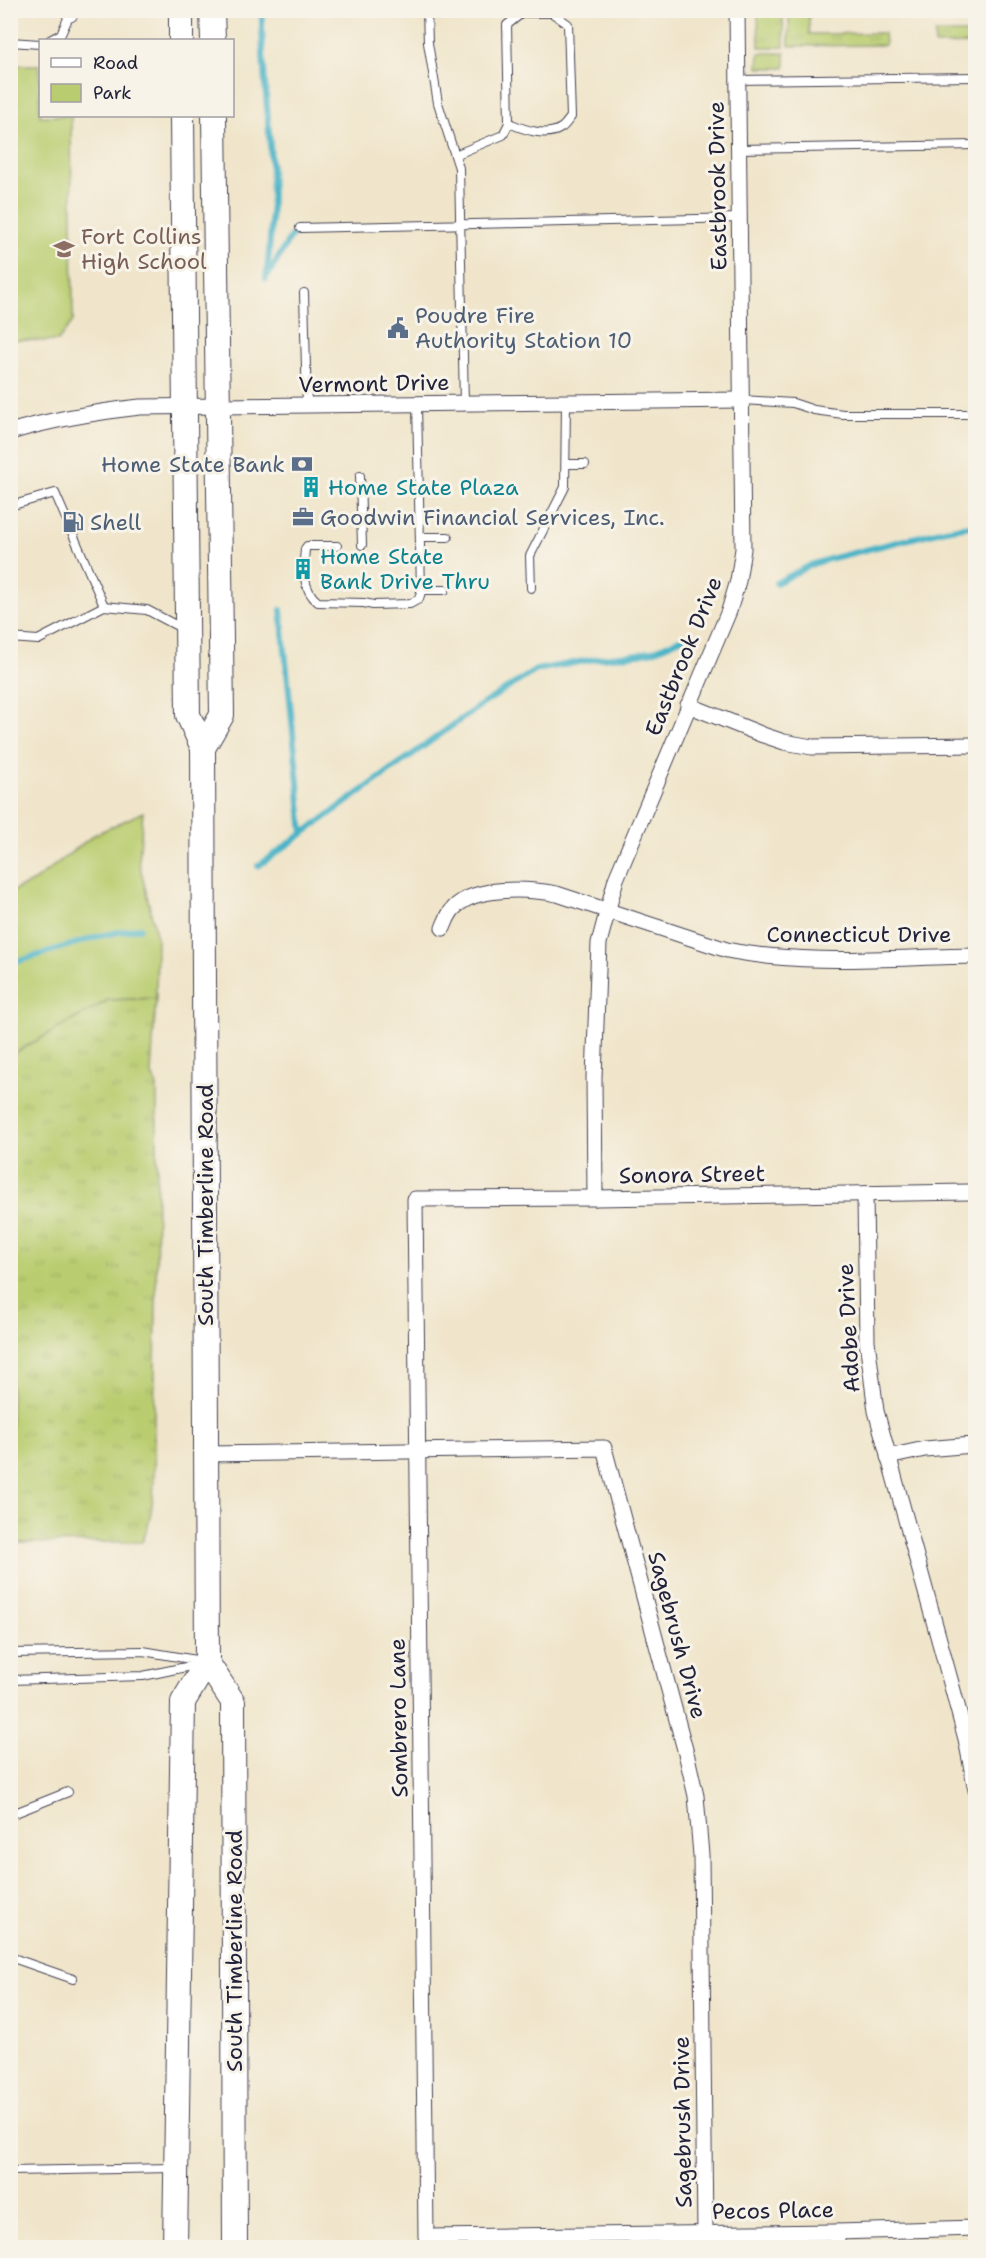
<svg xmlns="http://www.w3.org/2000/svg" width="986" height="2258" font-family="'Shantell Sans',sans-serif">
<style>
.grass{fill:url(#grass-tufts);stroke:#6e7856;stroke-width:1.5}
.park{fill:#b9cd70;stroke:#6e7856;stroke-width:1.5}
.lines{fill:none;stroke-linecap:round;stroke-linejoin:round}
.stream{stroke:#49b4c7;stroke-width:6}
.service-casing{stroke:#413f50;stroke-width:10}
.minor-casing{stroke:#413f50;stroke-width:17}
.primary-casing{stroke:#413f50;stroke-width:26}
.service{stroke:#fff;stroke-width:8}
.minor{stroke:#fff;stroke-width:15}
.primary{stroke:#fff;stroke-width:24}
.labels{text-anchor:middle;stroke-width:6;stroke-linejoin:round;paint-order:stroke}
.street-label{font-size:22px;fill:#22223b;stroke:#f7f3e8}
.education-label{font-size:22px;fill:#785e54;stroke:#f7f3e8;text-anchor:start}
.service-label{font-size:22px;fill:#4e5e75;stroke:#f7f3e8;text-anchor:start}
.culture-label{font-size:22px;fill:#0d838f;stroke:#f7f3e8;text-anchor:start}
</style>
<defs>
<pattern id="grass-tufts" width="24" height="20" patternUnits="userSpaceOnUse" patternTransform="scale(1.5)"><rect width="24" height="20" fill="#b9cd70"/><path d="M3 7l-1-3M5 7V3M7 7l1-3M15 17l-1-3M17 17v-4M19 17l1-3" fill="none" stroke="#9fb062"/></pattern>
</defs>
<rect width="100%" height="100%" fill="#f7f3e8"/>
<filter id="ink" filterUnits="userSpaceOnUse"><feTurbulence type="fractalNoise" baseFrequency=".0167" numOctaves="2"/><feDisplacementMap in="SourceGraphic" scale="12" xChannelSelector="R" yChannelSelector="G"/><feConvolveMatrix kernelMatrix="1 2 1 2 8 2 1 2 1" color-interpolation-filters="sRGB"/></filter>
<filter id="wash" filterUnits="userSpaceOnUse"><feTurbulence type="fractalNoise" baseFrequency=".008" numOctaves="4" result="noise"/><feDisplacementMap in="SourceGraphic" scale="24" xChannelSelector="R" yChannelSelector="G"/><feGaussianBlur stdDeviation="1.35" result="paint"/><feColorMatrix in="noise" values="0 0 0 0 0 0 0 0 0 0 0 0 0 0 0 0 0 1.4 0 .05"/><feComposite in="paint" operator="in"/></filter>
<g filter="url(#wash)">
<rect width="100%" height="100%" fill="#f0e5ca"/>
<g class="grass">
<polygon points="758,11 783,11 784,47 759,47"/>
<polygon points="789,11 809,11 809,34 884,33 885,45 789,46"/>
<polygon points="935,33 975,33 975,44 935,45"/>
<polygon points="759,53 785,53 785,68 758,68"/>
<path d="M 156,998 L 151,1073 L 157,1086 C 157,1196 157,1306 154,1416 C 153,1454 159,1507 142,1542 L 11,1543 L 11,1055 L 108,1000 Z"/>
</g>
<g class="park">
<polygon points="11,65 40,65 40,116 71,116 73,321 58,341 11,340"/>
<polygon points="143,812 139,862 157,938 156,998 108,1000 11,1055 11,892 34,881 94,835"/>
</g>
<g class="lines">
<g class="stream">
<path d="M 262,10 C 261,56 267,100 270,145 C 273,189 272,235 266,279"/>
<polyline points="269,274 291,236 298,231"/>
<polyline points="776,583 813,564 829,559 945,530 976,525"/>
<polyline points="281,610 303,834"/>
<polyline points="258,866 478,707 536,670 601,658 639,654 653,651 687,636"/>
<polyline points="10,964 99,936 140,928"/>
</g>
</g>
</g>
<g filter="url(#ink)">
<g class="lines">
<defs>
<g id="service">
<polyline points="427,10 428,43 438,103 459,168 464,404"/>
<polyline points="50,40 61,34 70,14"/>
<polyline points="10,42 40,44"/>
<polyline points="738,80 976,77"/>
<polyline points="739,149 976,145"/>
<path d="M 455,155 L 503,135 L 509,123 L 507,25 L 522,13 L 552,13 L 568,24 L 571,117 C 568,120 565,126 561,128 C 546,138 523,129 509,123"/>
<polyline points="300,228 740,218"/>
<polyline points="304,293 307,406"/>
<polyline points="742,400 793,403 814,410 843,414 976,414"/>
<polyline points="566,464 585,464"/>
<polyline points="360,476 362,545"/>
<polyline points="10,506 55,493 104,606"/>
<polyline points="420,537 448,537"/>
<path d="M 337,546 L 307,546 L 305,549 C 303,567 302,590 318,602 L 364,603 L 373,605 L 410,604 L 419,599 L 421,592 L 417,404"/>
<polyline points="531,588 530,556 565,487 566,402"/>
<polyline points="421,590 445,590"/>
<polyline points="10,638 38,640 104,606 147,610 183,629"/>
<polyline points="10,1653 143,1651 202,1661"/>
<polyline points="10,1680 143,1676 200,1664"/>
<polyline points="10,1815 68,1792"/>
<polyline points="10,1957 73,1979"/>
<polyline points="10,2171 173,2168"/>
</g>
<g id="minor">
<polyline points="70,10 70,14"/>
<path d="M 10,432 C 53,419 96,412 140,407 L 742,400"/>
<polyline points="688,705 763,735 784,742 812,747 976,745"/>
<path d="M 443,928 C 446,921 448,914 454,908 C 476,885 529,889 557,894 L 727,950 C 805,966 895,957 976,956"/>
<polyline points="969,1192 595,1198 415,1199 426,2237 837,2232 976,2228"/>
<polyline points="865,1194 867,1341 876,1411 951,1683 966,1739 976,1790"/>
<polyline points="595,1198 594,1078 599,943 616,879 729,611 738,581 743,549 737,10"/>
<polyline points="206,1454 604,1448 687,1757 696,1796 701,1855 705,2234"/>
<polyline points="888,1457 925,1449 973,1445"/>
<polyline points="837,2232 837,2248"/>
</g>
<g id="primary">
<polyline points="181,10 181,40"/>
<polyline points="212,10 213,40"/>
<polyline points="203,748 222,715 214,116"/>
<polyline points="207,1662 233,1702 235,2248"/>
<polyline points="175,2248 183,1702 207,1662 203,748 188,715 182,116"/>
</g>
</defs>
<use href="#service" class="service-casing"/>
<use href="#minor" class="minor-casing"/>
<use href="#primary" class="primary-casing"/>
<use href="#service" class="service"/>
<use href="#minor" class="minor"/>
<use href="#primary" class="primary"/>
</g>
</g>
<defs>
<symbol id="school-bare" viewBox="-9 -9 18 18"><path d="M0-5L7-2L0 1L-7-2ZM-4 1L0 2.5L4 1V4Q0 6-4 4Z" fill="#8d6e63" stroke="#f7f3e8" stroke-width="2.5" paint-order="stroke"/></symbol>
<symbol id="civic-bare" viewBox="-9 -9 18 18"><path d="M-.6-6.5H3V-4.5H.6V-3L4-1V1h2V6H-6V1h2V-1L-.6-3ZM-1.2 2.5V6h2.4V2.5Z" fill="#5c6f8a" stroke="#f7f3e8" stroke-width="2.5" paint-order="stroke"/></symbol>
<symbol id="bank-bare" viewBox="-9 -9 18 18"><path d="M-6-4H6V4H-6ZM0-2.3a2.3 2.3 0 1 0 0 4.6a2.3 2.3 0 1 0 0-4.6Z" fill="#5c6f8a" stroke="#f7f3e8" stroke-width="2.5" paint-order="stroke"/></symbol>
<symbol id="building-bare" viewBox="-9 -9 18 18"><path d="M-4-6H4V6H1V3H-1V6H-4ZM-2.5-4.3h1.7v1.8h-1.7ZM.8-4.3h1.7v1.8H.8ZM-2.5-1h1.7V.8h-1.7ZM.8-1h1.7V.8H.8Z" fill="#0f9aa8" stroke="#f7f3e8" stroke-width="2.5" paint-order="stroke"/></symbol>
<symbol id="office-bare" viewBox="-9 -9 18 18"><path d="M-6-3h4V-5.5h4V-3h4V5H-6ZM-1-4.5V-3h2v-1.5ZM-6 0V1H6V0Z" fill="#5c6f8a" stroke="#f7f3e8" stroke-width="2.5" paint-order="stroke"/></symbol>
<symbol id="fuel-bare" viewBox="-9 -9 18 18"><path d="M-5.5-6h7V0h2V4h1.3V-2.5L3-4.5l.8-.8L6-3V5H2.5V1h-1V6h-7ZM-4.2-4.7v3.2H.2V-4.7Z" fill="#5c6f8a" stroke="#f7f3e8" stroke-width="2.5" paint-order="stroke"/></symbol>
</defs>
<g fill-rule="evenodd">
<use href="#school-bare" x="49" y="234" width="30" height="30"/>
<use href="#civic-bare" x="383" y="313" width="30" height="30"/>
<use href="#bank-bare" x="287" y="449" width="30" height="30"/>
<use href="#building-bare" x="296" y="472" width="30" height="30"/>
<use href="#office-bare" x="288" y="502" width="30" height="30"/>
<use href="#fuel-bare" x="58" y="507" width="30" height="30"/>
<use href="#building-bare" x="288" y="554" width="30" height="30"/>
</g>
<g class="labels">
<g class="street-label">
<text transform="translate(717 186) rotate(-91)" y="8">Eastbrook Drive</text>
<text transform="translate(374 383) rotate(-1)" y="8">Vermont Drive</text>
<text transform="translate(683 656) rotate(-68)" y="8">Eastbrook Drive</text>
<text x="859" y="942">Connecticut Drive</text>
<text transform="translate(692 1174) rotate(-1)" y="8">Sonora Street</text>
<text transform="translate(205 1205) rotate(-90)" y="8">South Timberline Road</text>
<text transform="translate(848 1328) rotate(-93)" y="8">Adobe Drive</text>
<text transform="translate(678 1635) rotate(75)" y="8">Sagebrush Drive</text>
<text transform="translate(398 1718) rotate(-91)" y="8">Sombrero Lane</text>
<text transform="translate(234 1951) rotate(-90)" y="8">South Timberline Road</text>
<text transform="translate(682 2122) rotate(-91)" y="8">Sagebrush Drive</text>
<text transform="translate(773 2210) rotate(-1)" y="8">Pecos Place</text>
</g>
<g class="education-label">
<text x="81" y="244">Fort Collins<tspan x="81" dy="25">High School</tspan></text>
</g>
<g class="service-label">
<text x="415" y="323">Poudre Fire<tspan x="415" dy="25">Authority Station 10</tspan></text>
<text x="285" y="472" text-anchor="end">Home State Bank</text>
<text x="320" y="525">Goodwin Financial Services, Inc.</text>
<text x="90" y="530">Shell</text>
</g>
<g class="culture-label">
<text x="328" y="495">Home State Plaza</text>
<text x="320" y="564">Home State<tspan x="320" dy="25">Bank Drive Thru</tspan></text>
</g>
</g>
<rect width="986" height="2258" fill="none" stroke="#f7f3e8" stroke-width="36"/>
<rect x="39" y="39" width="195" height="78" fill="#f7f3e8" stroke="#a29fa3" stroke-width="1.5"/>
<rect x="51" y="58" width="30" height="9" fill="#ffffff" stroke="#a29fa3" stroke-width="1.5"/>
<text x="93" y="69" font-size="18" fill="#22223b">Road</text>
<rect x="51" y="84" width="30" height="18" fill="#b9cd70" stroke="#a29fa3" stroke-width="1.5"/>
<text x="93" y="99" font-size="18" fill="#22223b">Park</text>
</svg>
